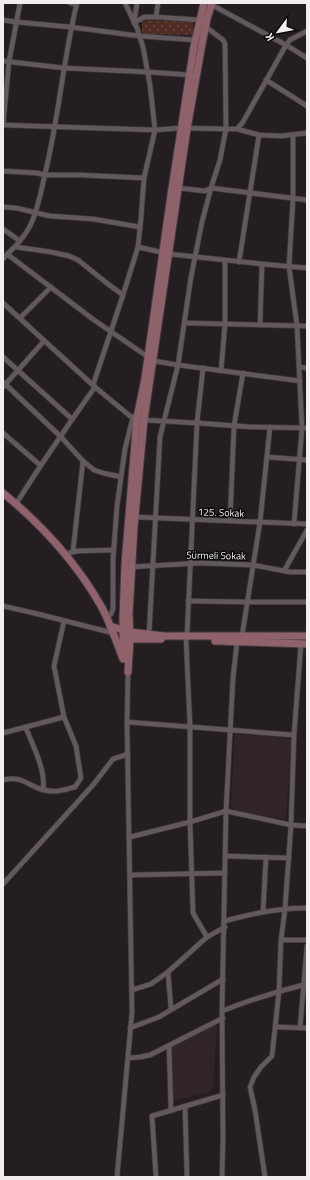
<svg xmlns="http://www.w3.org/2000/svg" width="310" height="1180" font-family="'Titillium Web',sans-serif">
<style>
.built{fill:#31242b}
.green{fill:url(#green-dots)}
.lines{fill:none;stroke-linecap:round;stroke-linejoin:round}
.street-casing{stroke:#403a3d;stroke-width:6}
.secondary-casing{stroke:#403a3d;stroke-width:9}
.street{stroke:#62595d;stroke-width:4.5}
.secondary{stroke:#8e616b;stroke-width:7}
.labels{text-anchor:middle;stroke-width:3;stroke-linejoin:round;paint-order:stroke}
.street-label{font-size:10px;fill:#f2edef;stroke:#0c090a}
</style>
<defs>
<pattern id="green-dots" width="8" height="8" patternUnits="userSpaceOnUse"><rect width="8" height="8" fill="#4e2c24"/><path d="M2 2h.1M6 6h.1" fill="none" stroke="#684b44" stroke-width="1.8" stroke-linecap="round"/></pattern>
</defs>
<rect width="100%" height="100%" fill="#251e21"/>
<g class="built">
<polygon points="235,734 286,738 291,740 286,819 235,812 231,804"/>
<polygon points="215,1024 217,1026 213,1087 212,1091 207,1093 173,1101 171,1050 172,1046"/>
</g>
<polygon class="green" points="142,20 193,22 193,35 142,34"/>
<g class="lines">
<defs>
<g id="street">
<polyline points="70,3 76,4"/>
<polyline points="210,4 286,45 307,58"/>
<polyline points="156,17 158,3"/>
<polyline points="3,20 16,22 70,27 139,36 195,40"/>
<polyline points="134,23 144,17 156,17 200,20"/>
<polyline points="134,23 137,3"/>
<polyline points="3,61 64,68 148,72 190,75"/>
<polyline points="266,80 307,106"/>
<polyline points="3,125 155,130 181,128 226,129 225,44 223,40 206,27"/>
<polyline points="3,125 9,62 20,3"/>
<polyline points="237,129 259,135 281,136 307,133"/>
<polyline points="293,135 293,199 289,266 297,326 302,428 294,524"/>
<polyline points="3,171 37,173 45,175 80,175 144,178"/>
<polyline points="178,188 205,191 211,188 307,200"/>
<polyline points="3,207 16,208 50,216 93,219 140,227"/>
<polyline points="3,229 20,241"/>
<polyline points="16,247 51,252 69,256 78,260 108,284 123,295"/>
<polyline points="138,247 169,254 262,264 307,268"/>
<polyline points="7,254 94,320 154,361 178,365 300,381"/>
<path d="M 3,259 C 14,247 23,240 30,226 C 38,210 41,191 45,174 C 59,117 63,59 77,3"/>
<polyline points="239,262 259,135"/>
<polyline points="3,303 95,387 130,416 144,420 197,423 251,427 307,428"/>
<polyline points="20,318 51,287"/>
<polyline points="185,323 307,326"/>
<polyline points="260,325 262,264"/>
<polyline points="3,357 72,419"/>
<polyline points="299,367 307,368"/>
<polyline points="221,371 225,324 225,260"/>
<polyline points="3,382 61,437 83,461 94,470 103,473 121,477"/>
<polyline points="93,385 123,295 138,247 141,218 144,178 155,130 150,85 143,47 137,28 125,3"/>
<polyline points="3,387 44,341"/>
<polyline points="3,433 40,465"/>
<polyline points="267,457 307,460"/>
<path d="M 16,504 C 41,464 68,425 95,387"/>
<polyline points="135,517 307,524"/>
<polyline points="230,521 234,426 243,373"/>
<polyline points="73,551 83,461"/>
<polyline points="65,554 77,551 114,550"/>
<polyline points="130,567 201,563 253,565 290,572 307,572"/>
<polyline points="284,571 307,530"/>
<polyline points="188,601 247,602 307,602"/>
<polyline points="3,606 38,614 113,633"/>
<polyline points="107,617 111,614 113,609 113,560 117,506 125,449 133,417"/>
<polyline points="149,634 160,437 178,365 191,277 202,222 211,188 220,160 226,129 237,129 243,122 286,45 290,40 307,31"/>
<polyline points="187,636 197,423 203,368"/>
<polyline points="186,639 190,726 190,822 193,913 207,937"/>
<polyline points="127,722 294,735"/>
<path d="M 26,728 C 33,746 46,770 43,790"/>
<polyline points="3,733 64,717"/>
<path d="M 3,780 C 23,775 27,786 44,790 C 55,793 64,790 75,787 L 81,778 L 76,746 L 64,717 L 54,666 L 64,621"/>
<polyline points="130,837 190,822 226,811 291,825 307,826"/>
<polyline points="225,856 289,858"/>
<polyline points="130,875 225,873"/>
<polyline points="3,884 93,785 113,759 128,754"/>
<polyline points="263,912 266,857"/>
<path d="M 225,921 C 253,913 278,908 307,908"/>
<polyline points="281,940 307,940"/>
<polyline points="168,972 171,1009"/>
<polyline points="132,990 151,984 168,972 207,937 225,927"/>
<path d="M 222,1011 C 250,1000 278,991 307,984"/>
<polyline points="276,1027 307,1028"/>
<polyline points="130,1028 159,1017 223,979"/>
<polyline points="300,1028 307,946"/>
<polyline points="169,1046 171,1110"/>
<polyline points="128,1058 141,1057 150,1055 223,1018"/>
<polyline points="185,1106 187,1177"/>
<polyline points="117,1177 132,1012 127,722 128,672"/>
<polyline points="156,1177 152,1116 223,1095"/>
<polyline points="222,1177 223,1139 222,1011 226,811 233,678 237,642 242,636 260,522 270,427"/>
<polyline points="265,1177 255,1110 250,1087 254,1077 261,1067 272,1056 279,991 281,940 285,909 291,825 294,735 301,644"/>
</g>
<g id="secondary">
<path d="M 3,493 C 42,525 76,562 101,606 C 110,622 116,641 123,659"/>
<polyline points="110,626 130,632 164,636 307,636"/>
<polyline points="127,639 161,639"/>
<polyline points="215,641 307,644"/>
<polyline points="126,658 123,639 123,618 125,564 137,418 145,378 171,195 194,46 204,3"/>
<polyline points="128,672 130,639 129,614 134,527 144,420 187,129 202,44 207,19 212,3"/>
</g>
</defs>
<use href="#street" class="street-casing"/>
<use href="#secondary" class="secondary-casing"/>
<use href="#street" class="street"/>
<use href="#secondary" class="secondary"/>
</g>
<g class="labels">
<g class="street-label">
<text transform="translate(221 512) rotate(2)" y="4">125. Sokak</text>
<text transform="translate(216 555) rotate(1)" y="4">Sürmeli Sokak</text>
</g>
</g>
<rect width="310" height="1180" fill="none" stroke="#f2edef" stroke-width="8"/>
<g transform="translate(278 32) rotate(238)" stroke="#0c090a" stroke-width="3" paint-order="stroke">
<path d="M0-3L7 15L0 10L-7 15Z" fill="#f2edef"/>
<text y="-6" font-size="11" font-weight="bold" text-anchor="middle" fill="#f2edef">K</text>
</g>
</svg>
